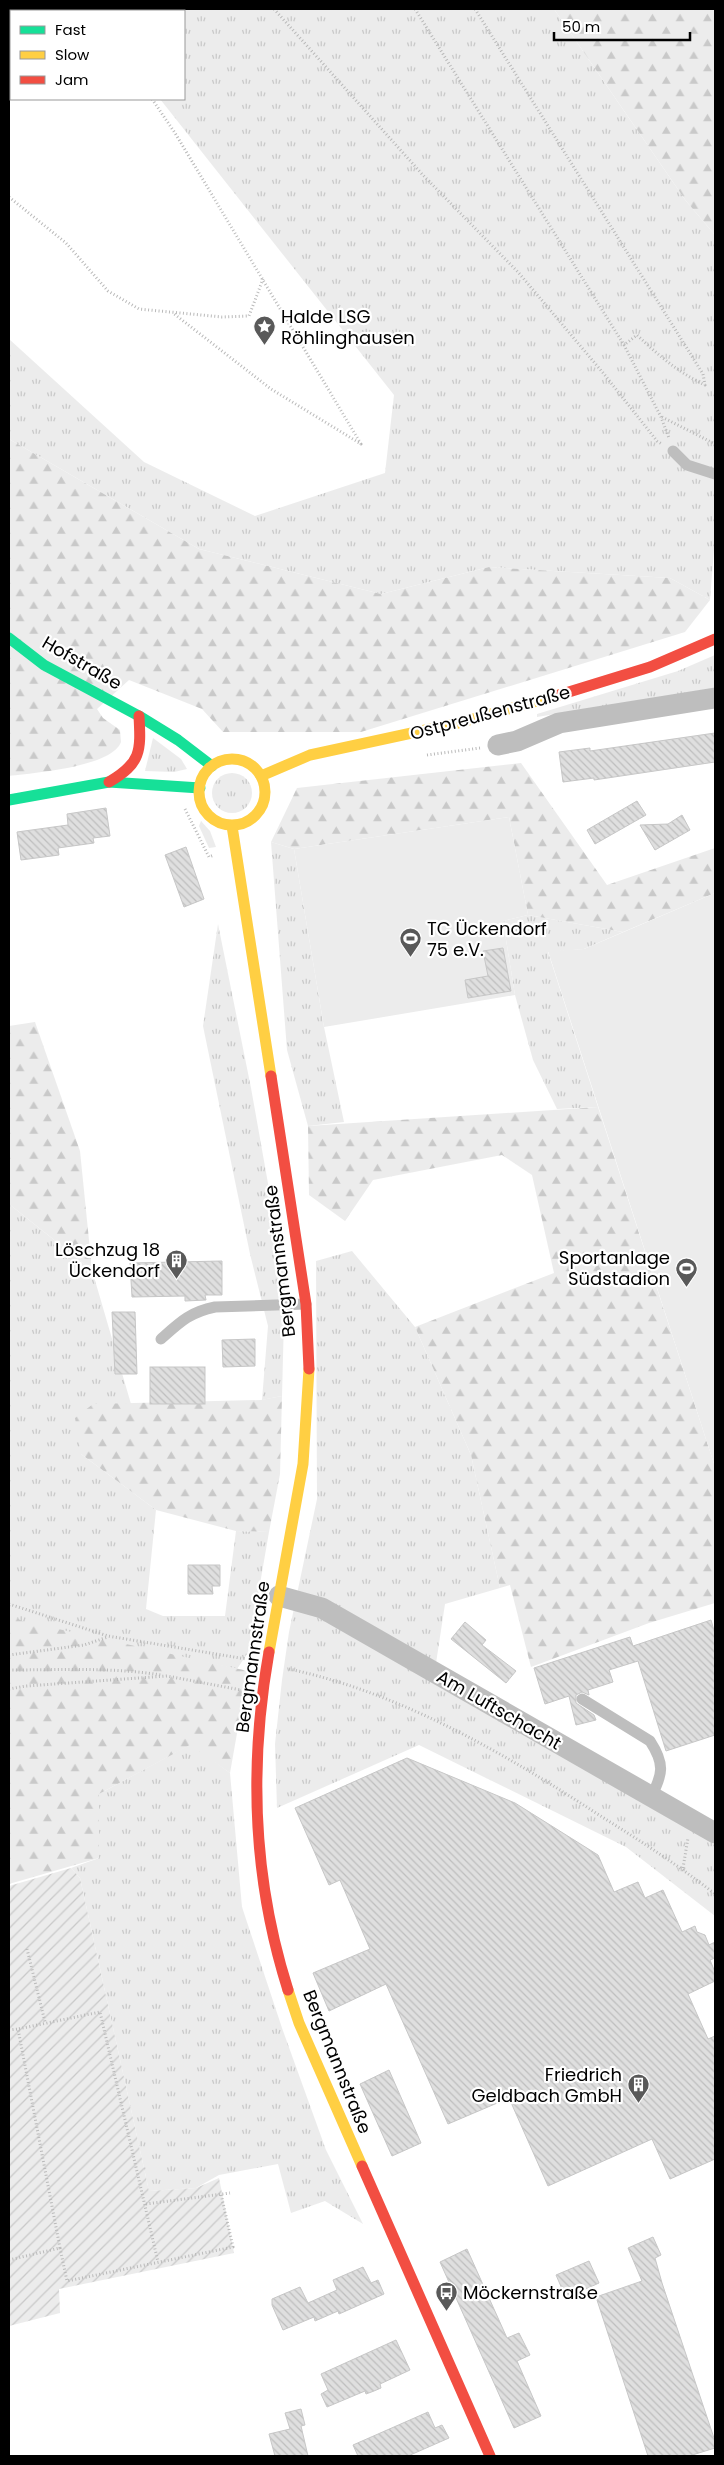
<svg xmlns="http://www.w3.org/2000/svg" width="724" height="2465" font-family="Poppins,sans-serif">
<style>
.grass{fill:url(#grass-tufts)}
.forest{fill:url(#forest-firs)}
.garden{fill:url(#garden-furrows)}
.pitch{fill:#ececec}
.building{fill:url(#building-back-hatch);stroke:#c7c7c7}
.lines{fill:none;stroke-linecap:round;stroke-linejoin:round}
.path{stroke:#b9b9b9;stroke-width:3;stroke-dasharray:1 2.5;stroke-linecap:butt}
.lane{stroke:#bebebe;stroke-width:11}
.street{stroke:#bebebe;stroke-width:21}
.fast{stroke:#16e098;stroke-width:11}
.slow{stroke:#ffcf43;stroke-width:11}
.jam{stroke:#f24e42;stroke-width:11}
.labels{text-anchor:middle;stroke-width:4.5;stroke-linejoin:round;paint-order:stroke}
.poi-label{font-size:18px;fill:#000;stroke:#fff;text-anchor:start}
.street-label{font-size:18px;fill:#000;stroke:#fff}
</style>
<defs>
<pattern id="grass-tufts" width="24" height="20" patternUnits="userSpaceOnUse" patternTransform="scale(1.25)"><rect width="24" height="20" fill="#ececec"/><path d="M3 7l-1-3M5 7V3M7 7l1-3M15 17l-1-3M17 17v-4M19 17l1-3" fill="none" stroke="#c9c9c9"/></pattern>
<pattern id="forest-firs" width="22" height="20" patternUnits="userSpaceOnUse" patternTransform="scale(1.25)"><rect width="22" height="20" fill="#ececec"/><path d="M5 1l3.5 6h-7zM16 11l3.5 6h-7z" fill="#c9c9c9"/></pattern>
<pattern id="garden-furrows" width="10" height="10" patternUnits="userSpaceOnUse" patternTransform="scale(1.25)"><rect width="10" height="10" fill="#ececec"/><path d="M-1 1l2-2M0 10L10 0M9 11l2-2" fill="none" stroke="#c9c9c9"/></pattern>
<pattern id="building-back-hatch" width="6" height="6" patternUnits="userSpaceOnUse" patternTransform="scale(1.25)"><rect width="6" height="6" fill="#dfdfdf"/><path d="M-1 5l2 2M0 0l6 6M5-1l2 2" fill="none" stroke="#bebebe"/></pattern>
</defs>
<rect width="100%" height="100%" fill="#fff"/>
<g class="grass">
<polygon points="90,9 554,9 686,201 715,235 715,537 710,600 670,578 489,567 381,594 199,549 9,439 9,339 144,462 255,516 385,473 394,395 160,99 184,99 184,11 92,11"/>
<polygon points="715,655 715,688 537,717 537,714 678,671"/>
<polygon points="153,738 181,759 187,769 174,772 145,771"/>
<circle cx="232" cy="793" r="20"/>
<polygon points="201,821 210,831 216,847 209,848 199,826"/>
<polygon points="271,842 294,849 324,1027 344,1122 308,1126 287,1050"/>
<polygon points="528,915 623,932 584,949 548,952 598,1107 557,1109 533,1060 515,995 503,921"/>
<polygon points="218,924 251,1088 285,1279 282,1396 262,1400 268,1326 250,1254 203,1026"/>
<polygon points="9,1204 92,1270 131,1404 93,1404 81,1454 156,1510 146,1609 163,1616 225,1616 236,1531 269,1532 248,1653 252,1654 247,1654 237,1669 181,1657 9,1657"/>
<polygon points="352,1251 415,1327 471,1455 500,1588 445,1604 433,1683 715,1843 715,1916 626,1847 419,1745 277,1808 275,1744 282,1680 289,1632 317,1499 316,1261"/>
<polygon points="191,1744 230,1773 242,1907 282,2028 326,2150 363,2224 325,2201 291,2213 278,2164 219,2175 196,2188 149,2191 80,1878 71,1868 99,1858 99,1794"/>
</g>
<g class="forest">
<polygon points="554,9 715,9 715,235 686,201"/>
<path d="M 9,439 L 199,549 L 381,594 L 489,567 L 670,578 L 710,600 L 685,632 L 361,732 L 223,732 L 202,709 L 129,680 L 97,709 L 103,718 L 120,730 L 121,742 C 112,767 33,773 9,776 Z"/>
<polygon points="521,763 607,885 715,848 715,893 623,932 528,915 509,817 294,849 271,842 297,788"/>
<polygon points="35,1022 80,1151 92,1270 9,1204 9,1026"/>
<polygon points="598,1107 715,1467 715,1603 649,1623 531,1667 510,1585 500,1588 471,1455 415,1327 554,1273 532,1175 502,1155 373,1180 345,1221 309,1195 308,1126"/>
<polygon points="282,1396 280,1474 269,1532 236,1531 156,1510 81,1454 75,1418 93,1404 261,1400"/>
<polygon points="9,1614 22,1621 248,1671 230,1773 190,1745 99,1794 99,1858 9,1884"/>
</g>
<polygon class="garden" points="71,1868 80,1878 149,2191 196,2188 219,2178 234,2253 59,2289 60,2313 9,2326 9,1886"/>
<g class="pitch">
<polygon points="509,817 528,915 503,921 515,995 324,1027 294,849"/>
<polygon points="715,893 715,1467 548,951 584,949"/>
</g>
<g class="building">
<polygon points="715,733 715,762 594,780 594,778 563,782 559,752 590,748 590,751"/>
<polygon points="637,801 646,815 595,844 587,830"/>
<polygon points="106,808 110,836 93,838 94,843 58,848 59,855 21,860 17,832 68,825 67,814"/>
<polygon points="682,815 690,830 655,850 640,825 668,824"/>
<polygon points="186,847 204,899 184,907 165,855"/>
<polygon points="503,948 511,991 468,998 465,980 488,976 483,951"/>
<polygon points="222,1261 222,1295 205,1295 206,1300 185,1301 185,1296 132,1297 130,1263"/>
<polygon points="112,1312 135,1312 137,1374 115,1374"/>
<polygon points="255,1339 255,1366 223,1367 222,1340"/>
<rect x="150" y="1367" width="55" height="37"/>
<polygon points="188,1565 220,1565 220,1586 212,1586 213,1594 188,1594"/>
<polygon points="711,1620 715,1634 715,1735 666,1751 638,1661 609,1670 613,1682 588,1690 589,1695 582,1692 576,1695 576,1703 594,1715 596,1720 576,1725 569,1696 545,1704 534,1668 630,1637 633,1646"/>
<polygon points="465,1622 486,1640 482,1645 516,1671 506,1683 451,1639"/>
<polygon points="407,1758 515,1803 598,1855 614,1892 638,1882 645,1898 663,1890 682,1932 695,1926 697,1932 705,1935 709,1945 715,1942 715,1958 710,1960 715,1972 715,1981 688,1994 708,2039 715,2036 715,2159 670,2179 652,2139 548,2186 509,2098 448,2124 386,1984 329,2011 313,1973 370,1949 340,1880 329,1885 295,1808"/>
<polygon points="389,2070 421,2143 392,2156 360,2084"/>
<polygon points="653,2237 661,2255 655,2258 662,2283 715,2441 715,2448 689,2456 648,2456 596,2297 642,2281 628,2248"/>
<polygon points="467,2249 507,2338 519,2333 530,2355 517,2361 541,2416 514,2428 440,2262"/>
<polygon points="589,2261 599,2283 566,2298 556,2275"/>
<polygon points="363,2267 371,2283 378,2280 384,2294 339,2314 338,2311 315,2321 314,2317 283,2330 272,2305 272,2299 300,2287 308,2303 337,2290 333,2280"/>
<polygon points="396,2340 410,2370 380,2384 381,2388 374,2391 366,2394 365,2391 327,2407 321,2394 328,2390 321,2374"/>
<polygon points="301,2409 305,2425 301,2426 308,2456 275,2456 269,2434 290,2429 285,2413"/>
<polygon points="428,2412 435,2428 442,2425 449,2438 408,2456 358,2456 353,2445"/>
</g>
<g class="lines">
<g class="path">
<polyline points="78,9 80,11"/>
<polyline points="274,9 422,174 518,272 604,374 657,441 662,444"/>
<polyline points="415,9 624,345 661,417 669,438"/>
<path d="M 475,9 L 703,374 L 705,385 C 679,373 658,355 637,335 L 624,345"/>
<polyline points="152,99 175,133 361,444 271,389 173,313"/>
<polyline points="9,197 66,243 108,291 139,309 222,317 249,316 263,279"/>
<polyline points="662,417 715,444"/>
<polyline points="427,755 480,748"/>
<polyline points="185,809 209,857 214,855"/>
<polyline points="9,1604 108,1636 246,1659"/>
<polyline points="9,1655 84,1645 108,1637"/>
<path d="M 289,1669 C 401,1693 504,1753 599,1815 C 639,1840 678,1865 715,1894"/>
<path d="M 9,1670 C 59,1670 111,1667 161,1675"/>
<polyline points="9,1689 26,1686 167,1676 241,1690"/>
<polyline points="683,1868 688,1838"/>
<polyline points="27,1949 45,2022"/>
<polyline points="9,2030 18,2029"/>
<polyline points="146,2204 230,2193"/>
<polyline points="60,2248 18,2029 100,2012 158,2262"/>
<polyline points="9,2260 60,2248 67,2281 233,2247 221,2194"/>
</g>
<g class="lane">
<polyline points="673,451 687,465 715,474"/>
<path d="M 161,1339 C 180,1322 190,1312 215,1307 L 306,1304"/>
<path d="M 582,1699 L 650,1741 C 665,1764 663,1774 651,1797"/>
</g>
<g class="street">
<polyline points="498,745 517,741 559,723 715,698"/>
<polyline points="279,1596 322,1608 715,1833"/>
</g>
<g class="fast">
<polyline points="9,638 44,665 139,716 178,740 212,766"/>
<polyline points="9,800 109,782 200,788"/>
</g>
<g class="slow">
<circle cx="232" cy="792" r="33"/>
<polyline points="261,776 310,755 458,723 559,695"/>
<polyline points="232,826 271,1076"/>
<polyline points="269,1652 303,1464 309,1369"/>
<polyline points="288,1990 299,2023 362,2166"/>
</g>
<g class="jam">
<polyline points="559,695 650,667 715,639"/>
<path d="M 109,782 C 141,763 141,752 139,716"/>
<polyline points="271,1076 306,1304 309,1369"/>
<path d="M 269,1652 C 249,1765 253,1880 288,1990"/>
<polyline points="362,2166 490,2456"/>
</g>
</g>
<defs>
<symbol id="sight-pin" viewBox="-11 -11 22 30"><path d="M0 17L-7.5 6A9.5 9.5 0 1 1 7.5 6Z" fill="#595959" stroke="#fff"/><path d="M0-6L1.8-2.2L6-1.7L2.9 1.2L3.7 5.4L0 3.3L-3.7 5.4L-2.9 1.2L-6-1.7L-1.8-2.2Z" fill="#fff"/></symbol>
<symbol id="stadium-pin" viewBox="-11 -11 22 30"><path d="M0 17L-7.5 6A9.5 9.5 0 1 1 7.5 6Z" fill="#595959" stroke="#fff"/><path d="M0-5a6.5 5 0 1 0 0 10a6.5 5 0 1 0 0-10ZM-3.5-1.8h7v3.6h-7Z" fill="#fff"/></symbol>
<symbol id="building-pin" viewBox="-11 -11 22 30"><path d="M0 17L-7.5 6A9.5 9.5 0 1 1 7.5 6Z" fill="#595959" stroke="#fff"/><path d="M-4-6H4V6H1V3H-1V6H-4ZM-2.5-4.3h1.7v1.8h-1.7ZM.8-4.3h1.7v1.8H.8ZM-2.5-1h1.7V.8h-1.7ZM.8-1h1.7V.8H.8Z" fill="#fff"/></symbol>
<symbol id="bus-pin" viewBox="-11 -11 22 30"><path d="M0 17L-7.5 6A9.5 9.5 0 1 1 7.5 6Z" fill="#595959" stroke="#fff"/><path d="M-5-6H5V4H4V6H2V4H-2V6H-4V4H-5ZM-3.5-4V0h7V-4ZM-3.5 1.2v1.5H-2V1.2ZM2 1.2v1.5H3.5V1.2Z" fill="#fff"/></symbol>
</defs>
<g fill-rule="evenodd">
<use href="#sight-pin" x="252" y="314" width="25" height="34"/>
<use href="#stadium-pin" x="398" y="926" width="25" height="34"/>
<use href="#building-pin" x="164" y="1248" width="25" height="34"/>
<use href="#stadium-pin" x="674" y="1256" width="25" height="34"/>
<use href="#building-pin" x="626" y="2072" width="25" height="34"/>
<use href="#bus-pin" x="434" y="2280" width="25" height="34"/>
</g>
<g class="labels">
<g class="poi-label">
<text x="281" y="323">Halde LSG<tspan x="281" dy="21">Röhlinghausen</tspan></text>
<text x="427" y="935">TC Ückendorf<tspan x="427" dy="21">75 e.V.</tspan></text>
<text x="160" y="1256" text-anchor="end">Löschzug 18<tspan x="160" dy="21">Ückendorf</tspan></text>
<text x="670" y="1264" text-anchor="end">Sportanlage<tspan x="670" dy="21">Südstadion</tspan></text>
<text x="622" y="2081" text-anchor="end">Friedrich<tspan x="622" dy="21">Geldbach GmbH</tspan></text>
<text x="463" y="2299">Möckernstraße</text>
</g>
<g class="street-label">
<text transform="translate(82 663) rotate(30)" y="6">Hofstraße</text>
<text transform="translate(490 713) rotate(-15)" y="6">Ostpreußenstraße</text>
<text transform="translate(280 1261) rotate(-97)" y="6">Bergmannstraße</text>
<text transform="translate(253 1657) rotate(-82)" y="6">Bergmannstraße</text>
<text transform="translate(499 1710) rotate(30)" y="6">Am Luftschacht</text>
<text transform="translate(337 2062) rotate(68)" y="6">Bergmannstraße</text>
</g>
</g>
<rect width="724" height="2465" fill="none" stroke="#000000" stroke-width="20"/>
<rect x="10" y="10" width="175" height="90" fill="#ffffff" stroke="#999999"/>
<rect x="20" y="26" width="25" height="8" fill="#16e098" stroke="#999999"/>
<text x="55" y="35" font-size="15" fill="#000000">Fast</text>
<rect x="20" y="51" width="25" height="8" fill="#ffcf43" stroke="#999999"/>
<text x="55" y="60" font-size="15" fill="#000000">Slow</text>
<rect x="20" y="76" width="25" height="8" fill="#f24e42" stroke="#999999"/>
<text x="55" y="85" font-size="15" fill="#000000">Jam</text>
<path d="M554 32v8h136v-8" fill="none" stroke="#000000" stroke-width="2.5"/>
<text x="562" y="32" font-size="15" fill="#000000" stroke="#ffffff" stroke-width="4" paint-order="stroke">50 m</text>
</svg>
